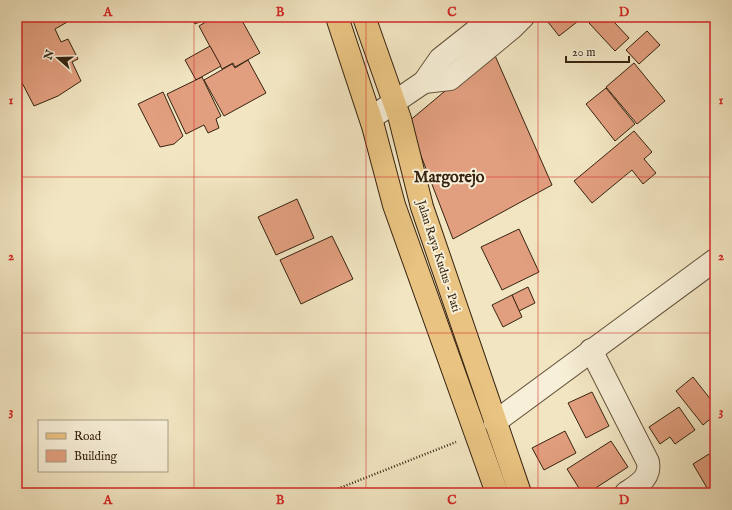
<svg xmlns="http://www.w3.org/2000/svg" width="732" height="510" font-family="'IM FELL English',serif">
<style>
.building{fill:#e29f7f;stroke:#362311}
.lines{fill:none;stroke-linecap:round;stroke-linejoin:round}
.minor-casing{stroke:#65543d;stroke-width:24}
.tertiary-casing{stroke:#65543d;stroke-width:24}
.primary-casing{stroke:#362311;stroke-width:24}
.path{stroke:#362311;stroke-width:2.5;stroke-dasharray:1 2;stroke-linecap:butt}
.minor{stroke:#f7efd7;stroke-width:22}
.tertiary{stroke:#f7efd7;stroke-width:22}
.primary{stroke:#e9c381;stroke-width:22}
.grid{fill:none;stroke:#d62828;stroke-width:1;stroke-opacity:0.55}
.labels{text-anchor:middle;stroke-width:4;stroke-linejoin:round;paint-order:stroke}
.street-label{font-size:12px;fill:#362311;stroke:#f7efd7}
.district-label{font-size:16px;font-weight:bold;fill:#362311;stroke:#f7efd7}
.neatline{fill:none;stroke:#d62828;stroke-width:1.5}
.grid-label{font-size:13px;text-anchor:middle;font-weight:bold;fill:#d62828}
</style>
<rect width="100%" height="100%" fill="#f2e6c2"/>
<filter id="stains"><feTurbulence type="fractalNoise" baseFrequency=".005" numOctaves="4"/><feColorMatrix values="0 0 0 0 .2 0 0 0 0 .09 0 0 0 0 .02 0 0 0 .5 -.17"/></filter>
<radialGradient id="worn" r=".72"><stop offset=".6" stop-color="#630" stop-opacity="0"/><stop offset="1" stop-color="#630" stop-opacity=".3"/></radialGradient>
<g class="building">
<polygon points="17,17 67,17 69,21 55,29 61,42 68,39 78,59 72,62 81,81 58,96 34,106 17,73"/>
<polygon points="191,17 210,17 195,24"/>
<polygon points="214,17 240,17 260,53 235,67 233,63 222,69 199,26"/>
<polygon points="544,17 581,17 582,18 559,36"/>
<polygon points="596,17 618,17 614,22 629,38 615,51 589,23"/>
<polygon points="647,31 660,45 639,64 626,50"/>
<polygon points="210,46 221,66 196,80 185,60"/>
<polygon points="493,51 552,185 453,239 408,122"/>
<polygon points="248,60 266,93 224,116 204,80 232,64 235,68"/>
<polygon points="634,63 665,101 637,124 606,87"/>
<polygon points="202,77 221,116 216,119 219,128 208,133 204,125 186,134 167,94"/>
<polygon points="606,88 635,124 615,141 586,104"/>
<polygon points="163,92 183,136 174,144 160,147 138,104"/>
<polygon points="634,131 652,152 644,159 656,173 643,184 632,170 592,203 574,181"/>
<polygon points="297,199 314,238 276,255 258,217"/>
<polygon points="519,229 539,272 502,290 481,247"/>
<polygon points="332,236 353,279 301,304 280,260"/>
<polygon points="528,287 535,303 519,311 512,295"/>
<polygon points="512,295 522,317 503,327 492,305"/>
<polygon points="693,377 715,405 715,415 703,425 676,391"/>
<polygon points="592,392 609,426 586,438 568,403"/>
<polygon points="679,407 695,430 675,444 670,437 660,444 649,427"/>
<polygon points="565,431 576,453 544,470 532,448"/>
<polygon points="611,441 628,467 588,493 582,493 567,469"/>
<polygon points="709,454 715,464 715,493 710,493 693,464"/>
</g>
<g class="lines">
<defs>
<g id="minor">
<path d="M 591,350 L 648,462 C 651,478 638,485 626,493"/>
<polyline points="495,422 715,260"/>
</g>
<g id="tertiary">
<polyline points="424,82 450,79 512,28 523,17"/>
<polyline points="371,118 424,82 440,59 493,17"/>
</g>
<g id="primary">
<polyline points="337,17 373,126 394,205 497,493"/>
<polyline points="364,17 400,119 422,207 520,493"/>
</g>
</defs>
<use href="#minor" class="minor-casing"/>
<use href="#tertiary" class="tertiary-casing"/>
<use href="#primary" class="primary-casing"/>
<polyline class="path" points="327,493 456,442"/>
<use href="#minor" class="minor"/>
<use href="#tertiary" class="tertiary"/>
<use href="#primary" class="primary"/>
</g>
<path class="grid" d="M 194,17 L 194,493M 366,17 L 366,493M 538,17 L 538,493M 17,177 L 715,177M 17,333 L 715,333"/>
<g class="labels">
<g class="street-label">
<text transform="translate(439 256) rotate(72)" y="4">Jalan Raya Kudus - Pati</text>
</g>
<g class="district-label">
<text x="449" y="182">Margorejo</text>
</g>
</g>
<rect width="732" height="510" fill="none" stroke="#f2e6c2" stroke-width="44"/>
<rect x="38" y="420" width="130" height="52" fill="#f7efd7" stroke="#aa9d88"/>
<rect x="46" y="433" width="20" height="6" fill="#e9c381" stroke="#aa9d88"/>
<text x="74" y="440" font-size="12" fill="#362311">Road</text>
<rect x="46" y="450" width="20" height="12" fill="#e29f7f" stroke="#aa9d88"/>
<text x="74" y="460" font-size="12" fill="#362311">Building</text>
<g transform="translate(58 58) rotate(290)" stroke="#f7efd7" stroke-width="3" paint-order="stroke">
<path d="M0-3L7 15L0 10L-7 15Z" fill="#362311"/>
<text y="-6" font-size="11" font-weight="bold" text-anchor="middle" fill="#362311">N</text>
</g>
<path d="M566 56v6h63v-6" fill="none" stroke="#362311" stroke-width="2"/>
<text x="572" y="56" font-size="12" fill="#362311" stroke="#f7efd7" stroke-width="3" paint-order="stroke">20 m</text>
<rect x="22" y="22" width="688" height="466" class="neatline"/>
<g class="grid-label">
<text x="108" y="16">A</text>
<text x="280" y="16">B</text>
<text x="452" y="16">C</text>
<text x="624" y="16">D</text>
<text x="11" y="104">1</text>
<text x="721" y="104">1</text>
<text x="11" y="260">2</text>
<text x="721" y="260">2</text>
<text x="11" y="415">3</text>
<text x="721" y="415">3</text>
<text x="108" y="504">A</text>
<text x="280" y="504">B</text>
<text x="452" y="504">C</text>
<text x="624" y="504">D</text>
</g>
<rect width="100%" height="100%" filter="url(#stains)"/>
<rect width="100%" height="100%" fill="url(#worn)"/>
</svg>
